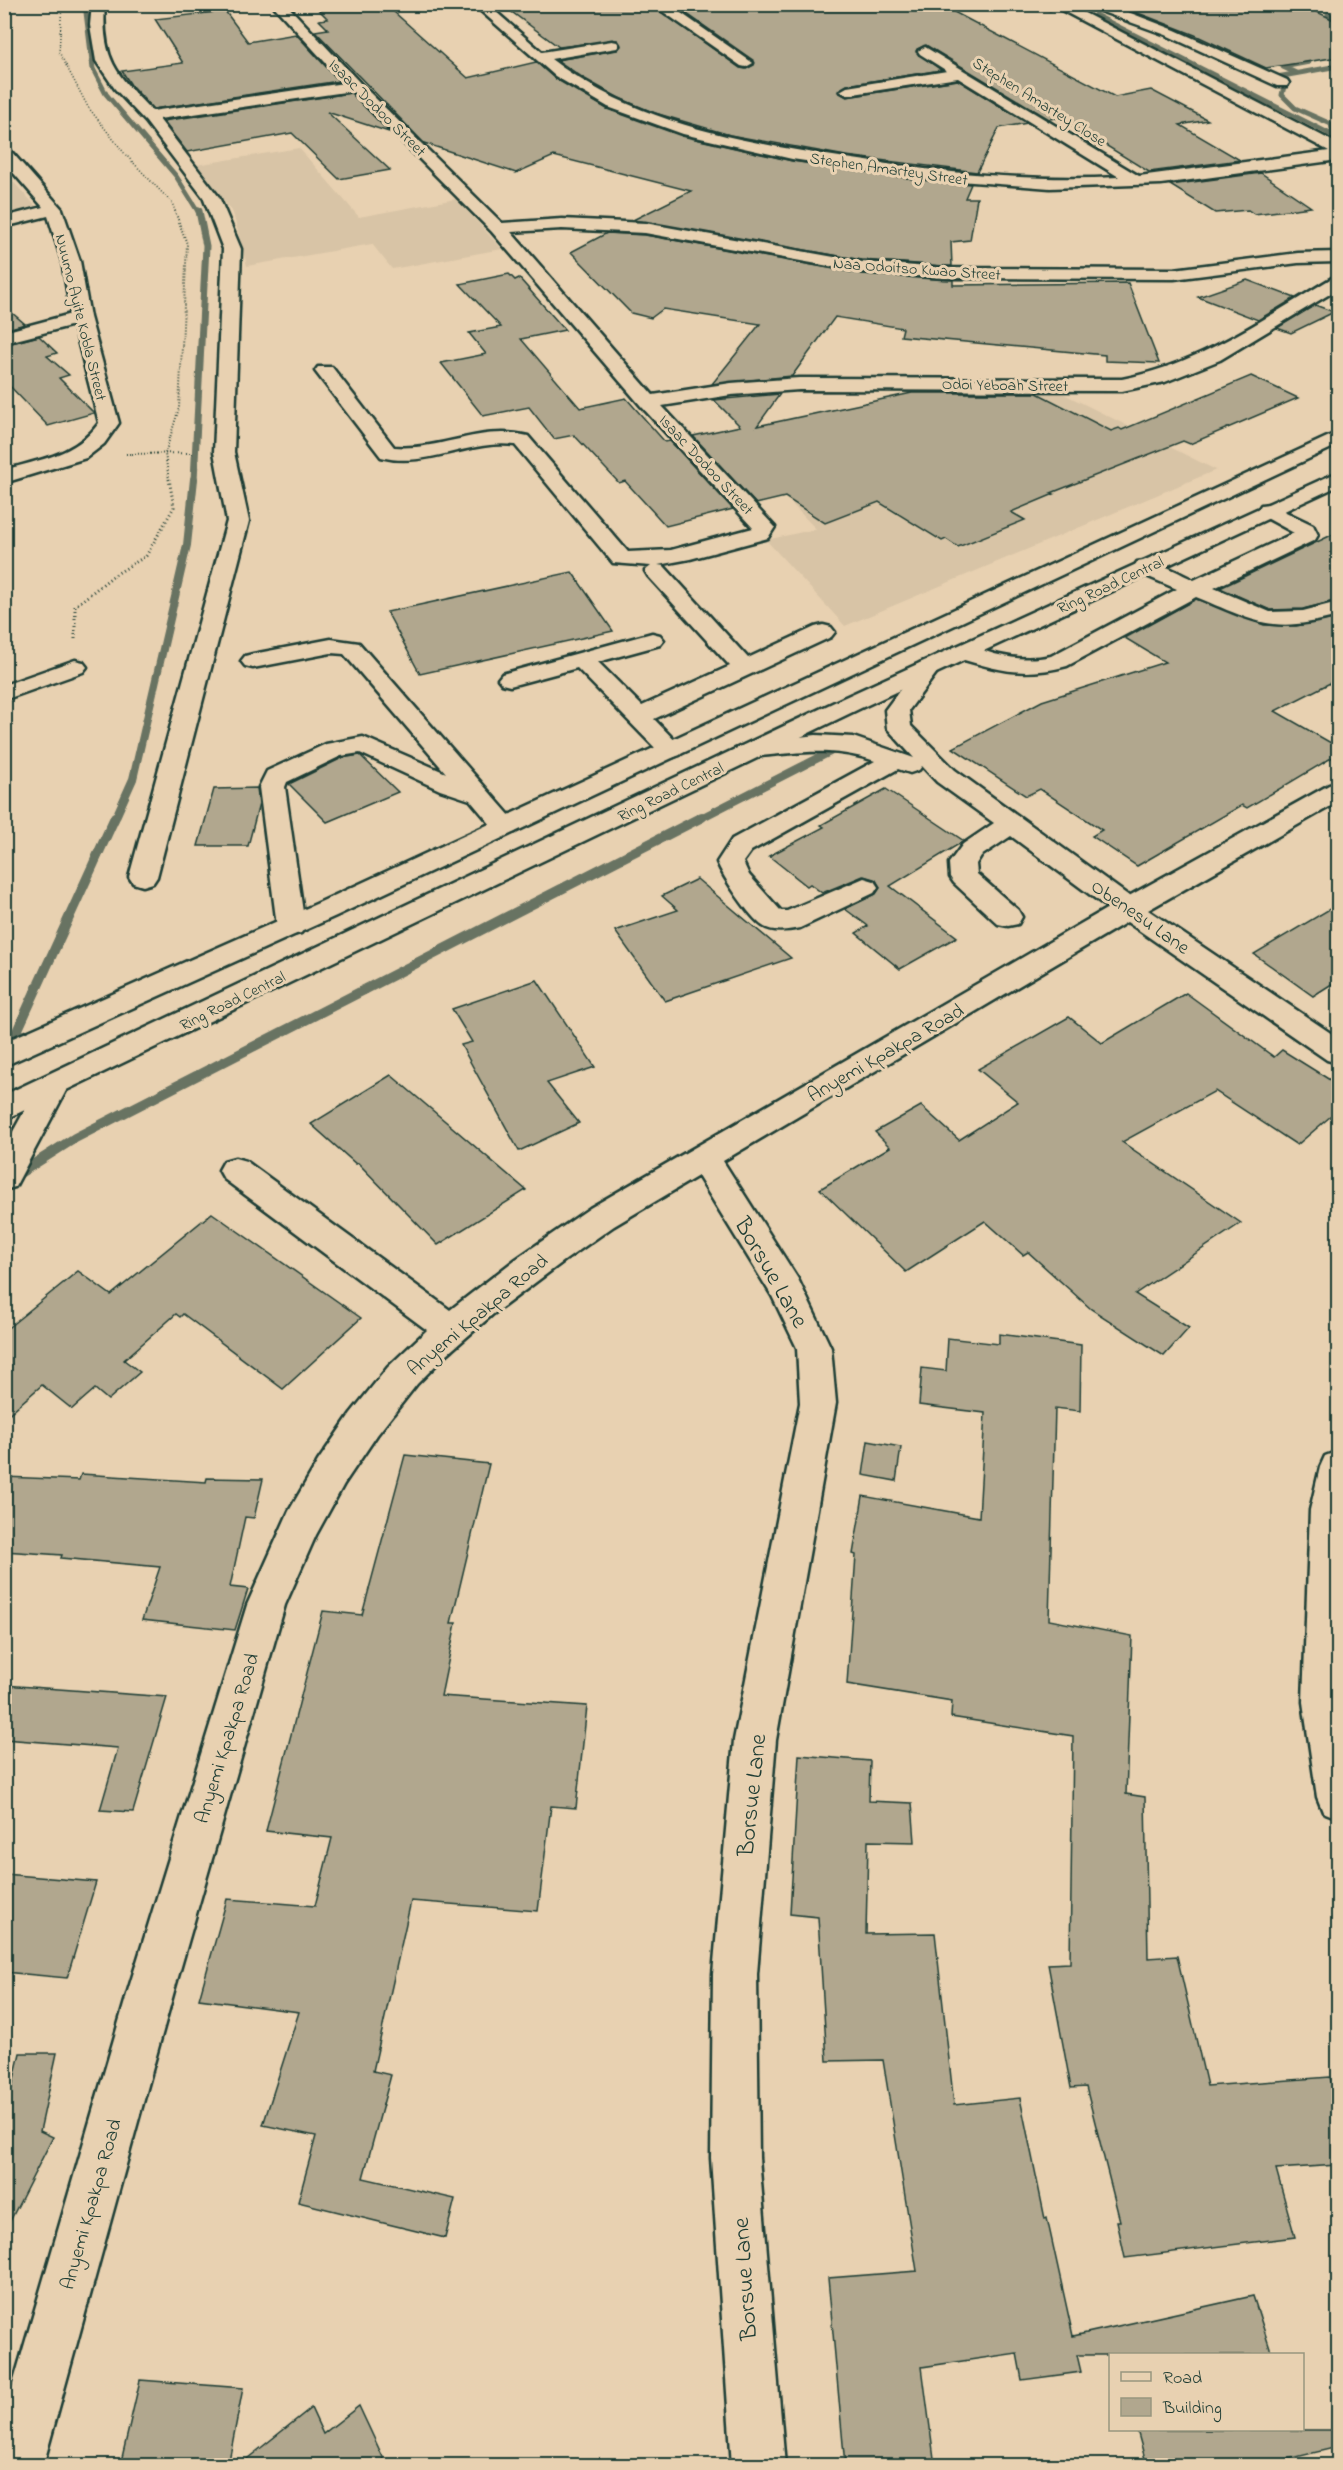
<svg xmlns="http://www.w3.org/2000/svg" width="1343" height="2470" font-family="'Indie Flower',sans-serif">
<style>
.built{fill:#d8c4a6}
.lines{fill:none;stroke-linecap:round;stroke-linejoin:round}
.stream-far3{stroke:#687362;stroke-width:5}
.stream-far2{stroke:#687362;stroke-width:7}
.stream-far1{stroke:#687362;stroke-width:8}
.stream{stroke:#687362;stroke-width:10}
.building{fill:#b1a78e;stroke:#1f3d34;stroke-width:1.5}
.minor-casing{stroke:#1f3d34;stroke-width:5}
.major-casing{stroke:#1f3d34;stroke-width:5}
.path-far2{stroke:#1f3d34;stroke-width:1.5;stroke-dasharray:1 2;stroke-linecap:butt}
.path-far1{stroke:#1f3d34;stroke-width:2;stroke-dasharray:1 2;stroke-linecap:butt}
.path{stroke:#1f3d34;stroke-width:3;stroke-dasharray:1 3;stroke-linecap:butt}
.minor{fill:#e8d1b1;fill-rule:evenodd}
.major{fill:#e8d1b1;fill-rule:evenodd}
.labels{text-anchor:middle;stroke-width:6;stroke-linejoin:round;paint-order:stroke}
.far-street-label{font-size:16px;fill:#1f3d34;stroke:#e8d1b1}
.street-label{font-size:20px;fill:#1f3d34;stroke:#e8d1b1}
.near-street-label{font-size:24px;fill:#1f3d34;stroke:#e8d1b1}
</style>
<rect width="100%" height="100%" fill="#e8d1b1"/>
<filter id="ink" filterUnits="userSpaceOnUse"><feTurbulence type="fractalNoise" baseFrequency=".0167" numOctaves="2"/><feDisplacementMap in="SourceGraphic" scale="12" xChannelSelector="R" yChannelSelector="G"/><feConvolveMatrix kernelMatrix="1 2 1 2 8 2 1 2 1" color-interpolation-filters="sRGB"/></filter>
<g filter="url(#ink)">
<g class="built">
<polygon points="299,148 359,217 456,199 502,249 392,269 372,244 247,266 233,213 196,165"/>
<polygon points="5,173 43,214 4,224"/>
<polygon points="896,386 1041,388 1064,394 1216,470 845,626 766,540 816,529 755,466 943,424"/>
</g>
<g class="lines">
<g class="stream-far3">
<polyline points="85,4 93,69 106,94 176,176 199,213"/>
<polyline points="1041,4 1050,9"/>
<polyline points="1306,4 1318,10"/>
<polyline points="1328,14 1338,19"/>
<polyline points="1095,15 1338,138"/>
<polyline points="1164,21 1256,67"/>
<polyline points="1295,55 1309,62 1283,67 1296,73"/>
<polyline points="1274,76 1285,82 1282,95 1295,108 1331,124 1333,133 1328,134"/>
<polyline points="1277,77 1338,66"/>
</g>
<polyline class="stream-far2" points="194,480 206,246 199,211"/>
<g class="stream-far1">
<polyline points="115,819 133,779 187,545 194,479"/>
<polyline points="699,819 830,752"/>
</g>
<g class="stream">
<polyline points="8,1051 115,817"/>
<polyline points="12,1178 75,1138 702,817"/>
</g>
</g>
<g class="building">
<polygon points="313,4 385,4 468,78 536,62 554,78 607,109 682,136 792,161 920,180 971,184 965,198 977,198 970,240 951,242 952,266 944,266 862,260 633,220 691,191 554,156 516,173 424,143 315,31 328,29 319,20 328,19"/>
<polygon points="501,4 650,4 740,68 746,69 754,65 754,61 673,4 939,4 1115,97 1151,90 1208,120 1180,125 1240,160 1149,172 1073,125 1069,126 1056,118 1049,119 926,45 917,49 916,52 941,70 847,85 838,92 847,97 958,80 1027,123 999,128 977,172 846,156 730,135 655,113 619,98 585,79 557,60 617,50 621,46 617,40 559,47"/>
<polygon points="1115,4 1301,4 1338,22 1338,57 1266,68 1195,35"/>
<polygon points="225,11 248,42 296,34 339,81 153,109 131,85 122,71 183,63 155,19"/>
<polygon points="351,93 389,132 327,112 390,170 339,179 292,133 187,152 163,121"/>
<polygon points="1261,173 1311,207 1254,214 1248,210 1215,213 1170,185"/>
<polygon points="607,233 645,235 862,274 953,280 953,285 1128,283 1159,363 1105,361 1105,355 901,336 903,328 835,317 792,376 712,384 760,324 663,309 651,318 631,313 571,252"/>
<polygon points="509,274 515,280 519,278 565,330 521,339 580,408 626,398 665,442 670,441 733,509 666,526 625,481 619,483 574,435 554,439 529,407 483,416 441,363 486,354 469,333 501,327 460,284"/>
<polygon points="1247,280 1295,298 1258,320 1198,297"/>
<polygon points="1315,305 1334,312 1291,333 1277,328"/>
<polygon points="4,306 25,324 4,330"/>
<polygon points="39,336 57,353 47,356 69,375 59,378 94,413 48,426 4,380 4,345"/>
<polygon points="1251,376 1298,398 1190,444 1183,441 1051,493 1054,494 1011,512 1025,520 958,547 946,539 942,541 879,502 825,523 785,497 756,504 693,436 740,426 714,400 780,394 757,426 912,393 1037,393 1111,431 1119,428 1122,430"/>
<polygon points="1338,532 1338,600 1303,609 1270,610 1220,588"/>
<polygon points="572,572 613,631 420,674 387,612"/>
<polygon points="1196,599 1264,625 1296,626 1338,618 1338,679 1275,711 1338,747 1338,754 1247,808 1242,805 1137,866 1092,836 1102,830 1040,789 1026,796 953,748 1042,701 1165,662 1125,638"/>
<polygon points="360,755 398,792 327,822 289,784 342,758"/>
<polygon points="257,788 259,804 248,846 198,846 214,789"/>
<polygon points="886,789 964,841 890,886 957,937 900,969 856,933 868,926 845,909 876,894 880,888 876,880 863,876 822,893 810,884 807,886 769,856 824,827 821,825"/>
<polygon points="697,879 791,958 665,1001 615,931 678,910 662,896"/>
<polygon points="1338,904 1338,980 1313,996 1254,954"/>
<polygon points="537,980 595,1067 547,1083 579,1123 519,1151 461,1045 472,1042 452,1009"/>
<polygon points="1186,993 1274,1057 1282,1050 1338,1085 1338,1110 1297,1145 1215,1091 1122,1142 1241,1223 1135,1294 1189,1328 1164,1356 1091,1309 1028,1252 1023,1255 985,1221 906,1272 820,1189 890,1147 875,1132 921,1106 959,1140 1018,1102 978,1069 1069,1017 1102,1043"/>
<polygon points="391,1075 526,1190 438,1245 358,1163 356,1164 311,1124"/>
<polygon points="212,1213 361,1318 283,1389 183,1314 180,1317 176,1314 124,1360 140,1372 108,1400 95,1389 72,1409 42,1385 4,1418 4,1331 78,1271 111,1295"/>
<polygon points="999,1334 1081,1345 1080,1411 1055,1408 1049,1620 1132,1636 1126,1794 1145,1797 1148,1958 1177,1956 1207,2086 1330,2077 1338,2107 1338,2165 1276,2169 1295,2237 1125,2258 1117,2221 1120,2221 1086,2087 1071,2088 1048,1964 1070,1963 1073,1736 951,1717 952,1701 847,1684 856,1555 853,1554 863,1496 979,1517 985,1413 919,1405 922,1368 946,1371 948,1338 999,1344"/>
<polygon points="868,1441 901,1447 896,1481 863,1475"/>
<polygon points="405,1455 489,1464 451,1623 456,1623 441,1696 587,1706 576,1808 551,1806 538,1911 411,1901 373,2071 391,2075 363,2178 455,2199 445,2238 298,2202 316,2136 263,2125 299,2012 199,1999 227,1899 315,1906 332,1838 266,1831 323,1611 362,1615"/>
<polygon points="81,1474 206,1482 207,1478 263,1479 254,1518 245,1517 230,1587 248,1589 235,1630 142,1620 160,1567 61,1558 62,1555 4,1551 4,1477 79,1480"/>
<polygon points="4,1685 167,1697 133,1812 100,1810 118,1748 4,1739"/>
<polygon points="799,1755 870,1761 869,1801 912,1803 915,1842 868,1841 866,1934 935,1933 954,2105 1020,2098 1045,2219 1047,2218 1073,2336 1253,2296 1272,2355 1077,2355 1081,2372 1022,2380 1017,2353 922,2367 935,2466 845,2466 828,2278 917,2271 883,2060 827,2061 818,1917 790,1914"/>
<polygon points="4,1874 96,1882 67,1978 4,1972"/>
<polygon points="20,2053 57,2053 40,2131 53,2137 4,2233 4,2121"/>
<polygon points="140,2380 243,2388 228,2466 120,2466"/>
<polygon points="359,2406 387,2466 238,2466 311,2408 323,2434"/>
<polygon points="1137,2430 1338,2430 1338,2447 1259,2466 1147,2466"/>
</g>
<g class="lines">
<defs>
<g id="minor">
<path d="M 92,4 L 105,4 C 101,59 116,74 152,111 L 344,83 L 272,4 L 286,4 L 360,83 L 502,223 L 562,219 L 645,223 L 862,262 L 944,268 L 1174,269 L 1298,253 L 1338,252 L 1338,262 L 1298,263 L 1174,279 L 944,278 L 862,272 L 645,233 L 562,229 L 511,232 L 653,395 L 731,383 L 799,378 L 1122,379 C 1200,364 1265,318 1332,278 L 1338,277 L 1338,289 L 1220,360 L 1165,382 L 1122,391 L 799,390 L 731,395 L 662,406 L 775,527 L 768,538 L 690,559 L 658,565 L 664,566 L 748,658 L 815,627 L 823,625 L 831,627 L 835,632 L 831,637 L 654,719 L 684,750 L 680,755 L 671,758 L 662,755 L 577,668 L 510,686 L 502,684 L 498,679 L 502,674 L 652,633 L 660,635 L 664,640 L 660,645 L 598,662 L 642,706 L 730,666 L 648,576 L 645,571 L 651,566 L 613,563 L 515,445 C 469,439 426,469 381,457 L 315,371 L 318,367 L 332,367 L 394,447 C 440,451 482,424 528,436 L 628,552 L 671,550 L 753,528 L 641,406 L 492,232 L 352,91 L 159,119 L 219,197 L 241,249 L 234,452 L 249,521 L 157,877 L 153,883 L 143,886 L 133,883 L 129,877 L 227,521 L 214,452 L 223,249 L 203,197 L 146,122 L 115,89 L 96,61 L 90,25 Z"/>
<path d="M 473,4 L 487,4 L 542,52 L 612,41 L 617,42 L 619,45 L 617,48 L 551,59 C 636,124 743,142 846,158 C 936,172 1027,182 1119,177 L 958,78 L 847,95 L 840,91 L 847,87 L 947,71 L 920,54 L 918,51 L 925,47 L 1139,176 L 1329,151 L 1050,4 L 1067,4 L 1338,144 L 1338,160 L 1161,184 L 1050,188 L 920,178 L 792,159 L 683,134 L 608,107 L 555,76 Z"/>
<polygon points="652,4 668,4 753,63 746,67 741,66"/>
<polygon points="1097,4 1107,4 1175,30 1287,80 1289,83 1287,86 1277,86 1166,35 1097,10 1095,7"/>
<path d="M 4,147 L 9,149 L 62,209 L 80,261 L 90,317 L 119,423 L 104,444 L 86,458 L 4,483 L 4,470 C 41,459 75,456 99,423 L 74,325 L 4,343 L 4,332 L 71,314 L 62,261 L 48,216 L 4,227 L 4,217 L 43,207 L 4,162 Z"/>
<path d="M 1269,504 L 1313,525 L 1318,535 L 1315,540 L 1214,588 L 1270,612 L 1303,611 L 1338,602 L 1338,616 C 1271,634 1257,622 1196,597 L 1067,666 C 1022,678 998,670 954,657 L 950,652 L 954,647 C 969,643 984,652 999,655 C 1016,659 1034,660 1051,656 L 1177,589 L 1137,572 L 1134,567 L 1137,562 C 1155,558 1178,573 1194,580 L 1294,533 L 1261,515 L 1258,510 L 1261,505 Z"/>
<polygon points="331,639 359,643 519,826 515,832 506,834 497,832 470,800 440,790 360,753 341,756 287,782 285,787 305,926 301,933 291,935 281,933 277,926 259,787 267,771 326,744 363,737 446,773 344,654 331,653 253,668 245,666 241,661 245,656 253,654"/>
<polygon points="75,660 83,662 87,667 83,672 4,700 4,685"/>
<path d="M 928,661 L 936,663 L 940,668 L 909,710 L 911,726 L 955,770 L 1129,896 L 1329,785 L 1338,783 L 1338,802 L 1148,910 L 1338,1038 L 1338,1063 L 1327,1060 L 1127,922 L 723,1161 L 798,1279 L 831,1348 L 836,1403 L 776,1740 L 757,1974 L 759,2158 L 785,2466 L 732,2466 L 711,2158 L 713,1974 L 734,1740 L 800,1403 L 797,1348 L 772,1296 L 698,1176 L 614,1226 L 564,1261 L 492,1315 L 446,1355 L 417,1384 L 377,1435 L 344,1484 L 316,1535 L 285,1605 L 174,1991 L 43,2466 L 4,2466 L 4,2415 L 128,1991 L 247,1605 L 289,1511 L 318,1461 L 351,1413 L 388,1367 L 427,1330 L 224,1179 L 219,1170 L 224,1161 L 235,1158 L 246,1161 L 450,1310 L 516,1259 L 590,1208 L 1108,908 L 1011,836 L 981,856 L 976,864 L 977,874 L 1018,910 L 1022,917 L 1018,924 L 1008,926 L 998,924 L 954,883 L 950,877 L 949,863 L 963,844 L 994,823 L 937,782 L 922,766 L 919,770 L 910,773 L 898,769 L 751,851 L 743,862 L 749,875 L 781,911 L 787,911 L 864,878 L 874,881 L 878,887 L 874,893 L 800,928 C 790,930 773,933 763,926 C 750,918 723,877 717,862 L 732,839 L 875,761 C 833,747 803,752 760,756 L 751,753 L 747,748 L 751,743 L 816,735 L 853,737 L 914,758 L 887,728 L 885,710 L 920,663 Z"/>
<polygon points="54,1074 65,1077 69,1085 15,1187 4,1190 4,1148 43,1077"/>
<polygon points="1338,1451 1338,1818 1323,1812 1317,1797 1303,1702 1310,1510 1320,1467 1325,1456"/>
</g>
<g id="major">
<polygon points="1338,432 1338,445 336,916 4,1066 4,1042 316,904"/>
<polygon points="1338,472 1338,486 861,708 4,1120 4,1095 843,698"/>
</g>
</defs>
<use href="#minor" class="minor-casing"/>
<use href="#major" class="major-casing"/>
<polyline class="path-far2" points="62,4 59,52 88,107 125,154 172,203 176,213"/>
<g class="path-far1">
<polyline points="126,454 193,453"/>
<polyline points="169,480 165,454 179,408 187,244 175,211"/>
</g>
<polyline class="path" points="75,639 75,606 113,576 146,556 174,507 169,479"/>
<use href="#minor" class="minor"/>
<use href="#major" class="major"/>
</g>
</g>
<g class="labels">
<g class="far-street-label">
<text transform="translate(1040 101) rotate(32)" y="6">Stephen Amartey Close</text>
<text transform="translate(378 107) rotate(45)" y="6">Isaac Dodoo Street</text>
<text transform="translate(889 168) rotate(8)" y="6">Stephen Amartey Street</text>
<text transform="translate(917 268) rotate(4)" y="6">Naa Odoitso Kwao Street</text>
<text transform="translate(82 317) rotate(76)" y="6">Nuumo Ayite Kobla Street</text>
<text transform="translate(1005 384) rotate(1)" y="6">Odoi Yeboah Street</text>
<text transform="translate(707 464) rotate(47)" y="6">Isaac Dodoo Street</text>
<text transform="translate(1110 584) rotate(-25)" y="6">Ring Road Central</text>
<text transform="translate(670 791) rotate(-26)" y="6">Ring Road Central</text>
<text transform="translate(232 1000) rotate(-26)" y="6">Ring Road Central</text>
</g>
<g class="street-label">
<text transform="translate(1141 916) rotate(35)" y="7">Obenesu Lane</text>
<text transform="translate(885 1052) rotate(-30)" y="7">Anyemi Kpakpa Road</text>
<text transform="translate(477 1314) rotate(-40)" y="7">Anyemi Kpakpa Road</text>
<text transform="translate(226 1738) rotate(-73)" y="7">Anyemi Kpakpa Road</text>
<text transform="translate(90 2204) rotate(-74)" y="7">Anyemi Kpakpa Road</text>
</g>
<g class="near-street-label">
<text transform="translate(772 1272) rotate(60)" y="8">Borsue Lane</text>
<text transform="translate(751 1795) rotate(-84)" y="8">Borsue Lane</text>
<text transform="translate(744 2279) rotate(-94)" y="8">Borsue Lane</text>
</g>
</g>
<rect width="1343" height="2470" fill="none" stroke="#e8d1b1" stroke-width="24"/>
<rect x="12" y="12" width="1319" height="2446" fill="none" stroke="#1f3d34" stroke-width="2" filter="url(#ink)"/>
<rect x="1109" y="2353" width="195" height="78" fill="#e8d1b1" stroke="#98967f" stroke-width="1.5"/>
<rect x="1121" y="2372" width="30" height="9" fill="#e8d1b1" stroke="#98967f" stroke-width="1.5"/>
<text x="1163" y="2383" font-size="18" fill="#1f3d34">Road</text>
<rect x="1121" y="2398" width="30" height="18" fill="#b1a78e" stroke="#98967f" stroke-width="1.5"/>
<text x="1163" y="2413" font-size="18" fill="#1f3d34">Building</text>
</svg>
